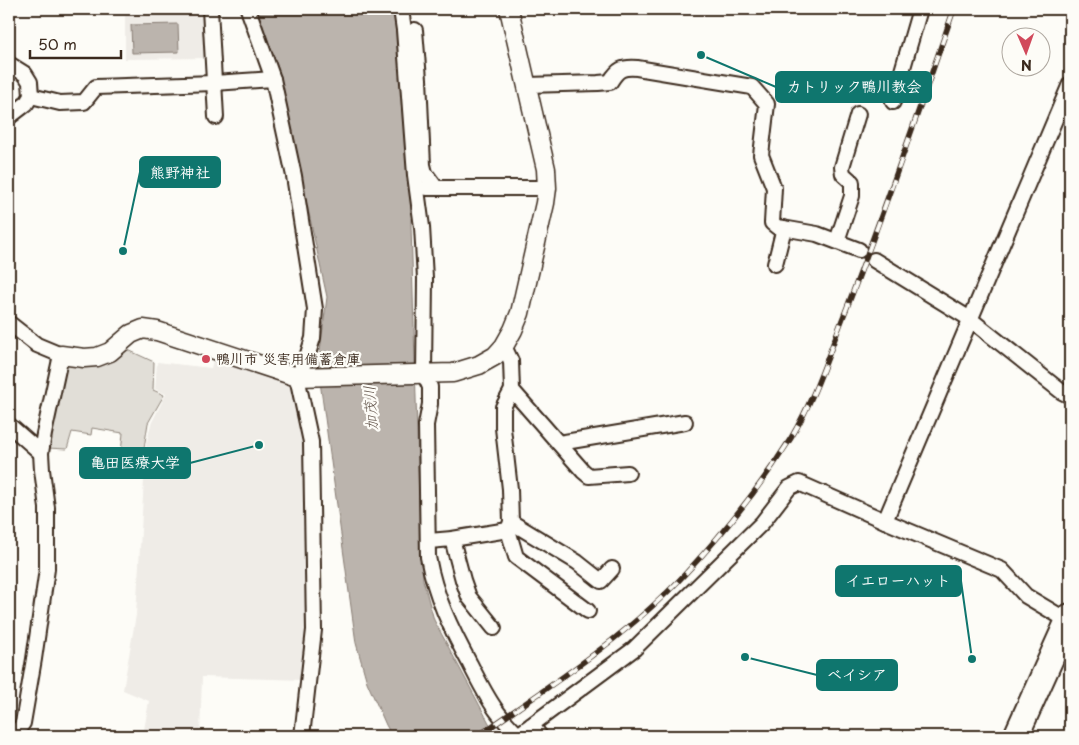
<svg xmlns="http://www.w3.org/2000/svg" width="1079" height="745" font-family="'Playpen Sans','Klee One',sans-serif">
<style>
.built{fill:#efece7}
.green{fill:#e1ded7;stroke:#8e847a}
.water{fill:#bbb4ad;stroke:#887d74}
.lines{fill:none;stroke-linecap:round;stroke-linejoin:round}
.minor-casing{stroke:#3b2a1e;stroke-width:18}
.tertiary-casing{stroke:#3b2a1e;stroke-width:21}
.trunk-casing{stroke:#3b2a1e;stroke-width:28}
.minor{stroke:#fdfcf7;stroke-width:14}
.tertiary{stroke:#fdfcf7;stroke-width:18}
.trunk{stroke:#fdfcf7;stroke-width:24}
.rail-casing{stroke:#3b2a1e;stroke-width:5.5}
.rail{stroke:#fdfcf7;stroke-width:4;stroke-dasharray:11;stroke-linecap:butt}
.poi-dot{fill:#d1495b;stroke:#fdfcf7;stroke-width:2}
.labels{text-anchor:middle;stroke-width:4.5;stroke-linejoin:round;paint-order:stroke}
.poi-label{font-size:14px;font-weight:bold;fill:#3b2a1e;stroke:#fdfcf7;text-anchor:start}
.water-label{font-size:15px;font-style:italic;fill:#615349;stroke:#fdfcf7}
.leader{fill:none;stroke:#0f766e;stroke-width:2}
.callout-dot{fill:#0f766e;stroke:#fdfcf7;stroke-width:2}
.callout{fill:#0f766e;stroke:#0f766e;stroke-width:2}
.callout-label{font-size:15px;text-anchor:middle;font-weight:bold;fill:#fff}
</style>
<rect width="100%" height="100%" fill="#fdfcf7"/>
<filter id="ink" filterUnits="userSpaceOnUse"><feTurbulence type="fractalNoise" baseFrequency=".02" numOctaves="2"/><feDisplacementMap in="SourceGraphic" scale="10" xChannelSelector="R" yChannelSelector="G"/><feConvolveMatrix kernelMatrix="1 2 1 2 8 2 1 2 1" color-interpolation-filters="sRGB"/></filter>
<g filter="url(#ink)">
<g class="built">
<polygon points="125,9 206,9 209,58 125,59"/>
<polygon points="214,356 291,382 303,443 310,626 304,680 202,677 200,736 143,736 149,701 123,690 136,615 146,445 151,424 166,394 155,389 157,362 211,368"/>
</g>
<path class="green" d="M 126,349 L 154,362 L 153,390 L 164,395 L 148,423 L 140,473 L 119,473 L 123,433 L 92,428 L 91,435 L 72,432 L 67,449 L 47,448 L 62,367 L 70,361 C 96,367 105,369 126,349 Z"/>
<g class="water">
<polygon points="257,9 395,9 407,85 419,502 423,580 434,620 496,736 392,736 386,725 367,682 356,643 318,367 327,297 278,70"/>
<polygon points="178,24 179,52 132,53 131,25"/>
</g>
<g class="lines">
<defs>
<g id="minor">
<polyline points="210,9 216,117"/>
<polyline points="248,9 273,79 294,176 315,309 313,338 307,357 297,377 311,442 314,630 302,736"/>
<path d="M 401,9 L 404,30 L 415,175 L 422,227 L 425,278 L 424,374 L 430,387 L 430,404 L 426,425 L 428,557 C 435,596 451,629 470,664 C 478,680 486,696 496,710 C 503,720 511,728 519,736"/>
<polyline points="415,30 419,79 423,165 425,173 436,188"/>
<polyline points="9,64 25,74 30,82 31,96 26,104 9,117"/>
<path d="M 527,85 L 598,83 L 610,82 C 618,69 622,67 637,68 L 752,87 L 767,104 L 761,155 L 774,188 L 772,223 L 777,227 L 817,234 L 859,250"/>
<polyline points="31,96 60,103 84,102 96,87 214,83 273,79"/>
<polyline points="893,102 920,9"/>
<polyline points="427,188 547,188"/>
<polyline points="837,241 852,196 852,182 843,174 842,167 858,114"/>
<polyline points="874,260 970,319 1062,392 1070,396"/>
<polyline points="775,264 784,228"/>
<polyline points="9,323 37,345 61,355 44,434 41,453 42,470 47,508 47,569 34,659 23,723 14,736"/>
<polyline points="504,346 511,361 512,390 583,471 589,476 628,473"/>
<polyline points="512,390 503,407 503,428 510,489 511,522 508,530 516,557 588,611"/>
<polyline points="9,425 41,453"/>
<polyline points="559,443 685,422"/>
<polyline points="885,521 1070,84"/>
<polyline points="511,522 577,562 601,581 612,569"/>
<polyline points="452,539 463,580 469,597 494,628"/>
<polyline points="429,541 452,539 508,530"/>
<polyline points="532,725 540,736"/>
<polyline points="518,735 634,649 762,523 789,488 799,483 885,521 1002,570 1026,596 1068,621"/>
</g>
<polyline id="tertiary" points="61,355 84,358 97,357 110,352 131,334 143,329 157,331 297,377 453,373 479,365 495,356 504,346 513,330 520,313 545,203 547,188 546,169 509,9"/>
<polyline id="trunk" points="1016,736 1070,616"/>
</defs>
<use href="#minor" class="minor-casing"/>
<use href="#tertiary" class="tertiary-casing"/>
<use href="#trunk" class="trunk-casing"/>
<use href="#minor" class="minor"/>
<use href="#tertiary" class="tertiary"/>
<use href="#trunk" class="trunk"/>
<defs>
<path id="rail" d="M 478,736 C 548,687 628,636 686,573 C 725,531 761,486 791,438 C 815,398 829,352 846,310 C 885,210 919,109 954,9"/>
</defs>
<use href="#rail" class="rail-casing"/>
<use href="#rail" class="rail"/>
</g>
</g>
<circle class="poi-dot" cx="206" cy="359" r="5"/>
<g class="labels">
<g class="poi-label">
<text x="216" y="364">鴨川市 災害用備蓄倉庫</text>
</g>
<g class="water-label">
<text transform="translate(371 408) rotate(-94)" y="5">加茂川</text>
</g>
</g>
<path class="leader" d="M701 55L776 87M123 251L140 172M259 445L190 463M972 659L961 581M745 657L817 675"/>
<g class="callout-dot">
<circle cx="701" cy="55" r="5"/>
<circle cx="123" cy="251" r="5"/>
<circle cx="259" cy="445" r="5"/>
<circle cx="972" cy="659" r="5"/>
<circle cx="745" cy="657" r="5"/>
</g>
<g class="callout">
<rect x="776" y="72" width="155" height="30" rx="5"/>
<rect x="140" y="157" width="80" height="30" rx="5"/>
<rect x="80" y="448" width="110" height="30" rx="5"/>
<rect x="836" y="566" width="125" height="30" rx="5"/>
<rect x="817" y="660" width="80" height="30" rx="5"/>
</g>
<g class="callout-label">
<text x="854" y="92">カトリック鴨川教会</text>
<text x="180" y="178">熊野神社</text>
<text x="135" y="468">亀田医療大学</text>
<text x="898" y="586">イエローハット</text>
<text x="857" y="680">ベイシア</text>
</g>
<rect width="1079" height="745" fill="none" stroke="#fdfcf7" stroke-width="30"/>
<rect x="15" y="15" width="1049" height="715" fill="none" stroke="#3b2a1e" stroke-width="2" filter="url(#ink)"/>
<g transform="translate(1026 52) rotate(178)"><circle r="24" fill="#fdfcf7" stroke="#afa8a0"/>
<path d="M0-4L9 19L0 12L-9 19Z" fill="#d1495b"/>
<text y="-8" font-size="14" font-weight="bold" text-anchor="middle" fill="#3b2a1e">N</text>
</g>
<path d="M30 50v8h91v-8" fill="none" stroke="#3b2a1e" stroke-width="2.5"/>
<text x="38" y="50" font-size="15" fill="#3b2a1e" stroke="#fdfcf7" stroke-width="4" paint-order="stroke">50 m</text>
</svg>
